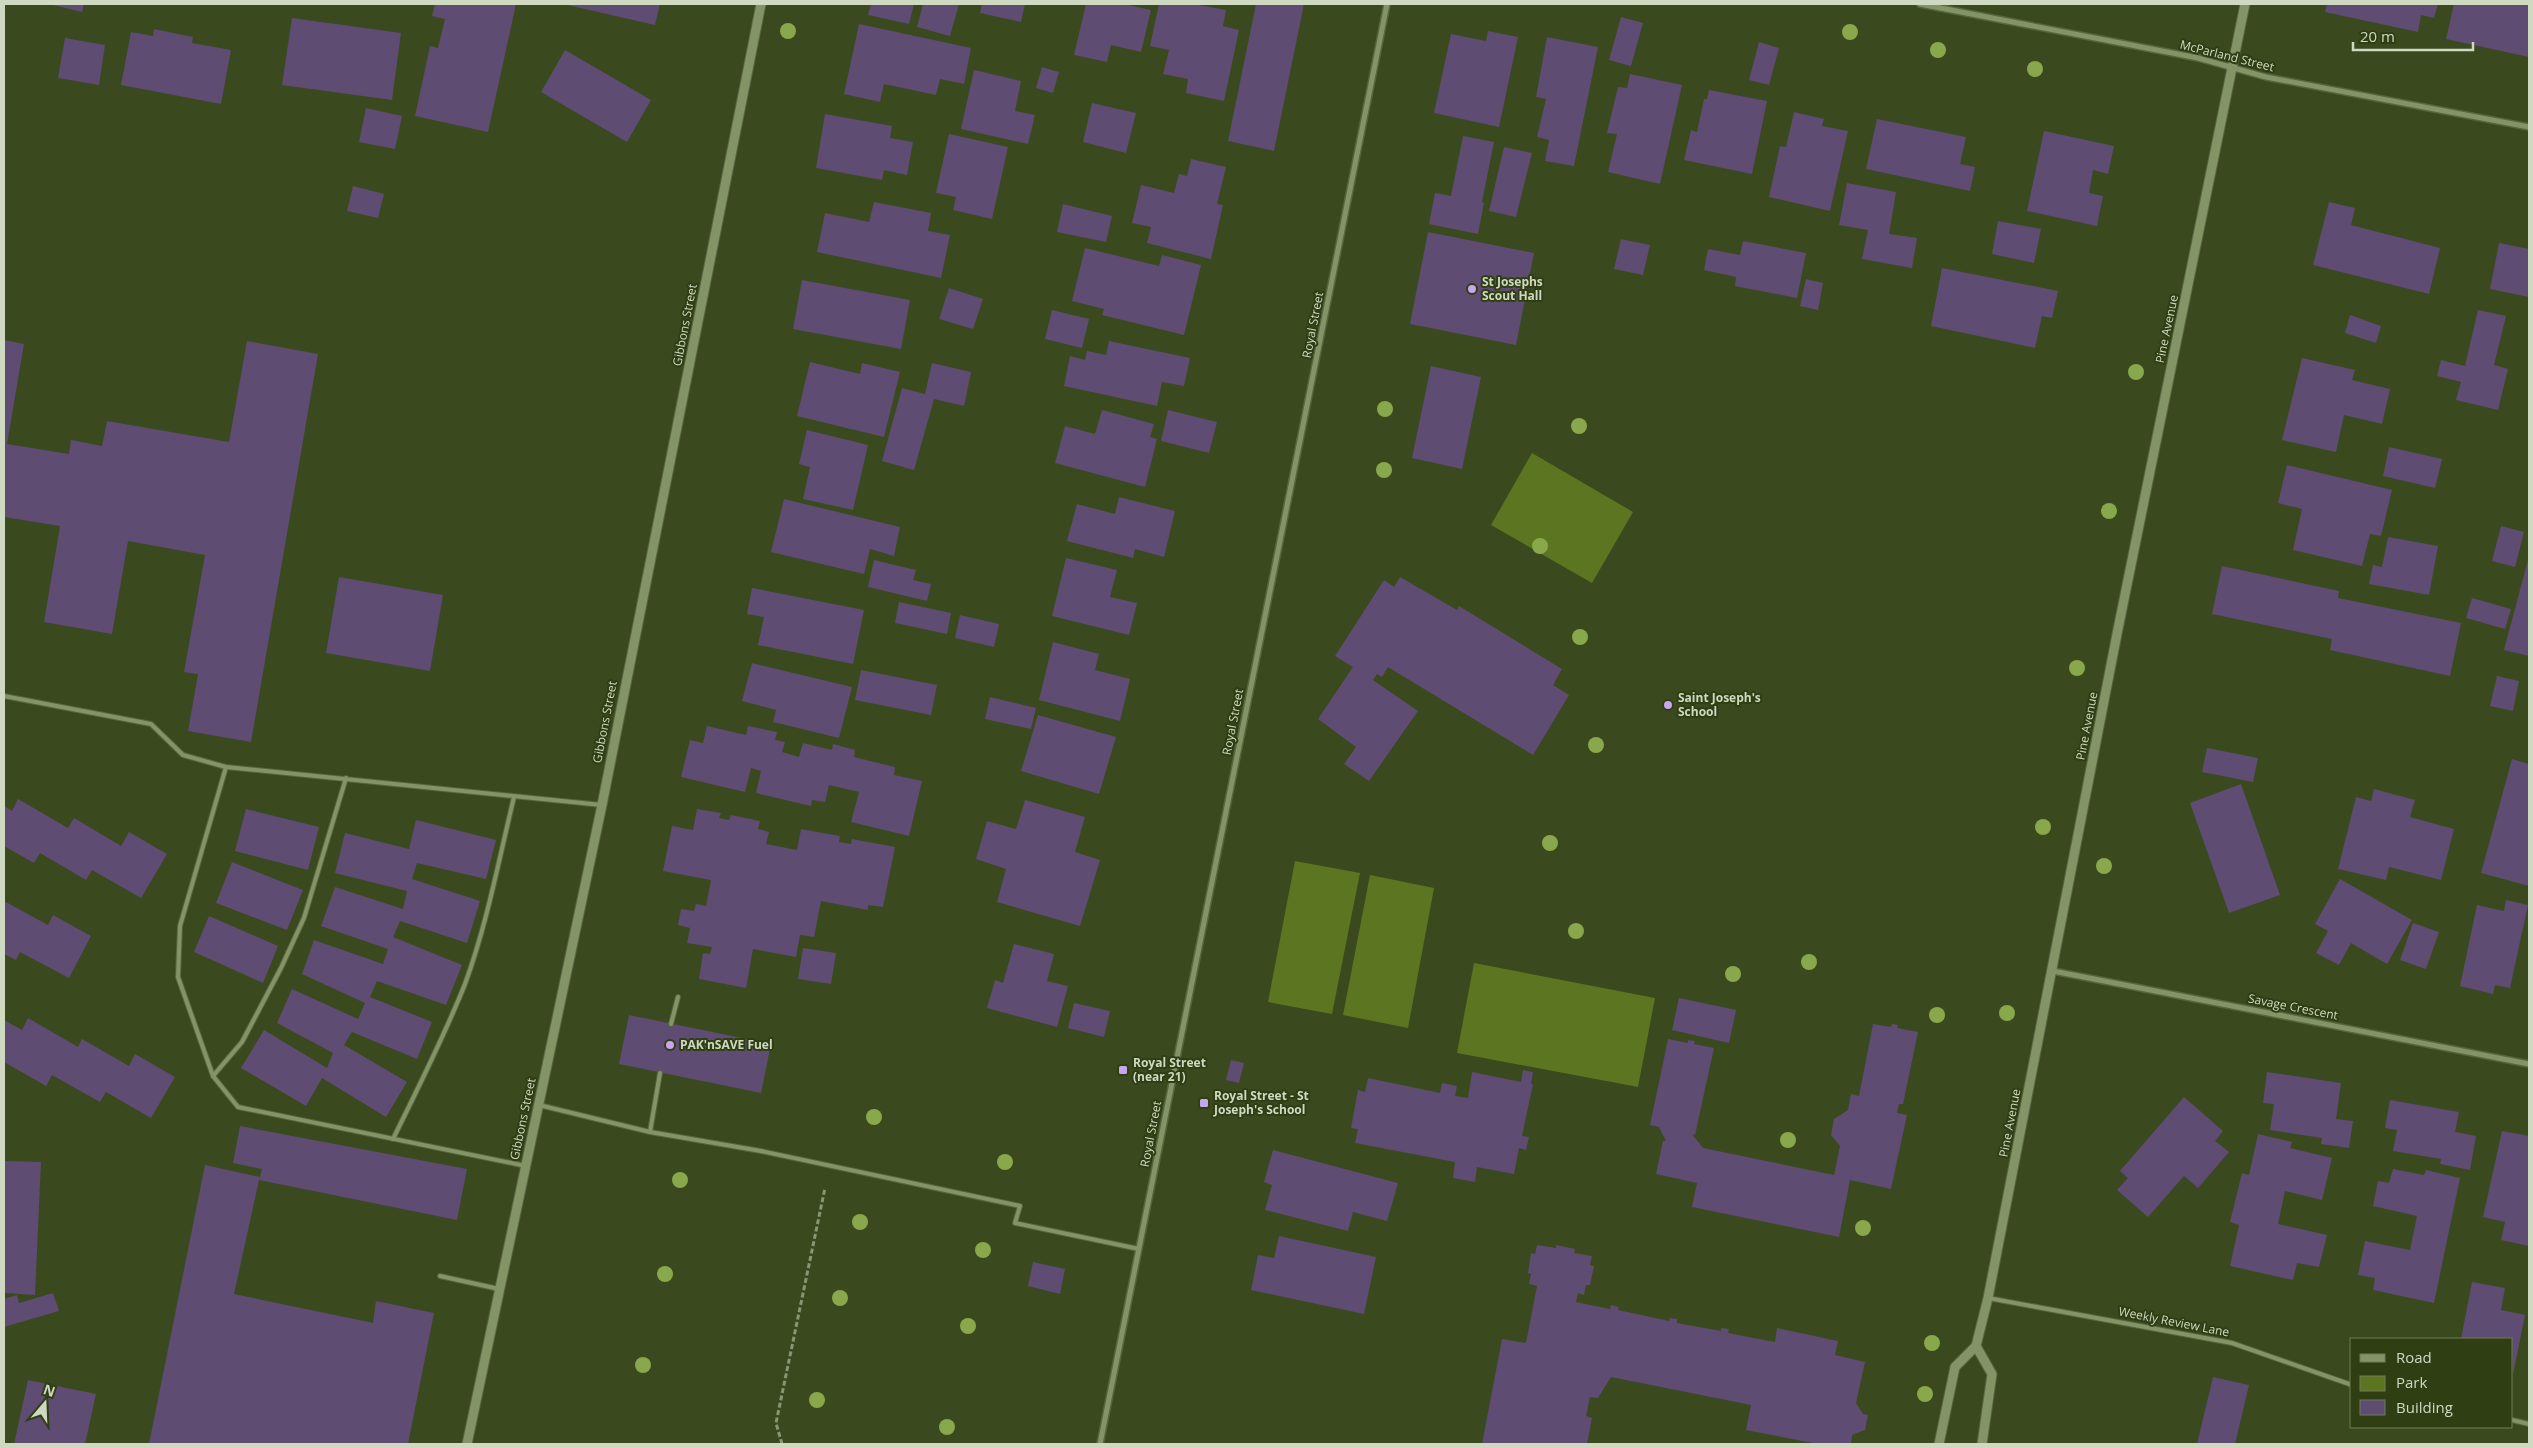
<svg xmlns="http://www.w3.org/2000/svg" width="2533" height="1448" font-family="'Open Sans',sans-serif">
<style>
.green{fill:#5c7521}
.building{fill:#5e4c73}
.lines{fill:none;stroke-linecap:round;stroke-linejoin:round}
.service-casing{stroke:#596540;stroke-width:6}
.minor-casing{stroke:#596540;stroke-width:8}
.tertiary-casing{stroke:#596540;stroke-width:11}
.path{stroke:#899574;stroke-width:3;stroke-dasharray:5 2.5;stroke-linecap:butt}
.service{stroke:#839467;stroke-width:4}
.minor{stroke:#839467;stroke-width:5}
.tertiary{stroke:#839467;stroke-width:9}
.tree{fill:#89a74b}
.poi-dot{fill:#c7a6ef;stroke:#303e14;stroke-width:2}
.labels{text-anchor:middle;stroke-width:4;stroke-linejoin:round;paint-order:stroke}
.street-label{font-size:12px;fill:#cfd9c1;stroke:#303e14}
.poi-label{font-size:12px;font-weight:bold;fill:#cfd9c1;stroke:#303e14;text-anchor:start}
</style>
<rect width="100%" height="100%" fill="#3b491f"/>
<g class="green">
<polygon points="1532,453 1633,512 1592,583 1491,525"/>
<polygon points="1295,861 1360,873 1332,1014 1268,1002"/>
<polygon points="1370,875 1434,888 1408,1028 1343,1015"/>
<polygon points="1474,963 1655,998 1638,1087 1457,1053"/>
</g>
<g class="building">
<polygon points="49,4 84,4 82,12"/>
<polygon points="435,4 516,4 488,132 415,116 430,46 438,48 445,19 432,16"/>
<polygon points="563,4 660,4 655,25"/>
<polygon points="871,4 914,4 909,24 868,15"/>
<polygon points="923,4 959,4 950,36 917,27"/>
<polygon points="982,4 1025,4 1021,22 980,13"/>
<polygon points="1086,4 1123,4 1151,10 1141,52 1111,45 1107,62 1074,55"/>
<polygon points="1159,4 1193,4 1226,10 1223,26 1239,30 1224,101 1186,93 1188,79 1163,74 1169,50 1150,46"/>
<polygon points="1256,4 1304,4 1274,151 1228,141"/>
<polygon points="2327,4 2438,4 2434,18 2421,15 2418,32 2325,12"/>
<polygon points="2454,4 2529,4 2529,57 2446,39"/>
<polygon points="1621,17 1643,23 1631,66 1609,60"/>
<polygon points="292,18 401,33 392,100 282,85"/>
<polygon points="859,24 971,48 964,84 940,79 936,95 884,84 880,102 844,94"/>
<polygon points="154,29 193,37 192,43 231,50 221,104 121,85 131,32 153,36"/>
<polygon points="1488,31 1518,37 1499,127 1434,113 1451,34 1486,41"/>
<polygon points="1547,37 1598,47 1574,166 1545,161 1549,140 1537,137 1546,99 1536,97"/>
<polygon points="65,38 105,45 99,85 58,78"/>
<polygon points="1759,42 1779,48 1769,85 1749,80"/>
<polygon points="565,50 651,100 627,142 541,92"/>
<polygon points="1042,67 1059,72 1053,93 1036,88"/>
<polygon points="974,70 1021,81 1015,111 1035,115 1028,144 961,129"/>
<polygon points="1630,74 1682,85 1660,184 1608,172 1617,134 1607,133 1618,87 1627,88"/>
<polygon points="1709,90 1767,101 1752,174 1684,160 1691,130 1697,132 1704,99 1707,99"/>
<polygon points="1092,103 1136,113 1126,153 1083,142"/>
<polygon points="366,108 402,116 395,149 359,142"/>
<polygon points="1794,112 1824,119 1822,126 1848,131 1830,211 1769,197 1780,146 1786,147"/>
<polygon points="825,114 892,126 890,138 913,142 907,175 884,170 882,180 816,168"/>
<polygon points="1877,119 1966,137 1960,164 1975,167 1970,191 1866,169"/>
<polygon points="2044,131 2114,146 2108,174 2093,170 2089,193 2103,196 2097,226 2027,211"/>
<polygon points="949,134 1008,147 992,219 953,210 956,197 936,193"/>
<polygon points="1463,136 1494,142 1482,202 1484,203 1478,234 1429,224 1435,193 1451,196"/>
<polygon points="1504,147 1532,153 1516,217 1489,211"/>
<polygon points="1191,159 1226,167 1217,204 1223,205 1211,259 1147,243 1151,227 1132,223 1141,185 1174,193 1179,174 1187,176"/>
<polygon points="1847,183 1896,192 1889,234 1917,238 1912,268 1862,259 1868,230 1839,225"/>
<polygon points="353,186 384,194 378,218 347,211"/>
<polygon points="874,202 931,213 928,231 950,235 941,278 817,252 825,213 869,222"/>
<polygon points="2329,202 2355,208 2351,225 2440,248 2429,294 2313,265"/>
<polygon points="1063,204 1112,216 1106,242 1057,232"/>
<polygon points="1998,221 2041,229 2034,263 1992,254"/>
<polygon points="1428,232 1534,253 1516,345 1410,324"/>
<polygon points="1621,239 1650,245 1643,275 1614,269"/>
<polygon points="1743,241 1806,253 1797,298 1735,286 1736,277 1704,270 1708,249 1740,255"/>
<polygon points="2499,243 2529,249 2529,297 2490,289"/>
<polygon points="1085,248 1159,266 1162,255 1201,265 1184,335 1102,315 1104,309 1072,301"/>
<polygon points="1942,268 2058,291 2052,318 2042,316 2035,348 1931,326"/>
<polygon points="1806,279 1823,283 1818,310 1800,306"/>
<polygon points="802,280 910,300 901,349 793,329"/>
<polygon points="949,288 983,299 973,329 939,319"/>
<polygon points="1052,310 1089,319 1082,348 1045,339"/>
<polygon points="2478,310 2506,316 2494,365 2508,369 2498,410 2456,400 2461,382 2437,376 2441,360 2465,366"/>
<polygon points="2350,315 2381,326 2376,343 2345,333"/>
<polygon points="4,340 24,344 7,444 69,454 71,440 102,446 107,421 229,442 247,341 318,354 251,742 188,731 198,674 184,672 205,555 128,541 112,634 44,622 60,526 4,517"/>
<polygon points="1109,341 1190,358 1184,386 1162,382 1157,406 1064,386 1070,356 1085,360 1087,351 1106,355"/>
<polygon points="2302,358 2355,370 2352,380 2390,389 2382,424 2344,415 2336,452 2282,440"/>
<polygon points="810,362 860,374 862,363 900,372 884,437 797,416"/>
<polygon points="932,363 971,372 964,406 934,399 914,470 882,461 902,388 925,394"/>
<polygon points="1431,366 1481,377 1462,469 1412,458"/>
<polygon points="1102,410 1154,424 1150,437 1157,439 1145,487 1055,463 1065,426 1095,434"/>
<polygon points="1168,410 1217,422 1209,453 1161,441"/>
<polygon points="807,430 868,445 853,510 803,499 810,467 799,464"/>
<polygon points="2389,447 2442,459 2435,488 2383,476"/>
<polygon points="2287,465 2392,490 2381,536 2370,534 2362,566 2293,550 2302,509 2278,503"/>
<polygon points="1119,497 1175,511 1164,557 1135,549 1133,558 1067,541 1077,504 1115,514"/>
<polygon points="784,499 900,527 894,556 870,549 864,574 771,552"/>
<polygon points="2501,526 2524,532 2515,567 2492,561"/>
<polygon points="2388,537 2438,546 2429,595 2369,584 2373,565 2382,567"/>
<polygon points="2529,556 2529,656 2504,650"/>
<polygon points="1066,558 1117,570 1110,597 1137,603 1129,635 1052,616"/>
<polygon points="874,560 916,570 913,580 931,584 927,601 868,587"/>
<polygon points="2222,566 2339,591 2338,598 2461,623 2450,676 2330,650 2332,639 2212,614"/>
<polygon points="339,577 443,595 430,671 326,653"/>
<polygon points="1400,577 1457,610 1459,606 1562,669 1553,685 1569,695 1533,755 1388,667 1382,677 1377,674 1373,680 1418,711 1369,781 1344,764 1356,747 1318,719 1353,667 1335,656 1384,580 1394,587"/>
<polygon points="752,588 864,610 853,664 758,645 764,617 747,614"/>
<polygon points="2472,598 2511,609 2505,629 2466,618"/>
<polygon points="899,602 951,613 947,634 895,623"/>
<polygon points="960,615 999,624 994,647 955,638"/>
<polygon points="1053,642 1099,654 1095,670 1130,679 1120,721 1039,700"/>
<polygon points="752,663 852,687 839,738 773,722 776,710 742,701"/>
<polygon points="861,670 937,685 931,715 855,700"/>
<polygon points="2497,676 2519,681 2513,711 2490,706"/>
<polygon points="990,697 1036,708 1031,729 985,719"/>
<polygon points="1038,715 1116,737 1099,794 1021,771"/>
<polygon points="707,726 746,735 748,726 777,732 775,740 785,742 782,752 799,757 803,743 832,750 833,744 855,750 854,757 895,767 894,775 922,781 909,836 851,822 859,792 829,785 825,802 812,800 811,806 756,793 761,771 751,768 745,792 681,777 690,740 703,743"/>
<polygon points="2207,748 2258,758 2253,782 2202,772"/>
<polygon points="2512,759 2529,764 2529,886 2481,873"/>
<polygon points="2241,784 2280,895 2229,913 2190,803"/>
<polygon points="2374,789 2415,800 2410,817 2454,829 2441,880 2389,867 2386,880 2338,869 2356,797 2371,801"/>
<polygon points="18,799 68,828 74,818 121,846 129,832 167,854 141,898 92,870 86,880 40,853 34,863 4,846 4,806 12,811"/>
<polygon points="1025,800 1085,817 1075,852 1100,860 1080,926 997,902 1006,869 976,859 987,821 1016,829"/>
<polygon points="246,809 319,827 308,870 235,851"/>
<polygon points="697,809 721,813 719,818 729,820 731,815 760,821 758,829 769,832 766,844 797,850 801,829 840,836 839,842 851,844 852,839 895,847 883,907 868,905 868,910 821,901 814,937 800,935 796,957 753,949 746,988 699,979 703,953 710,954 712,947 687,943 690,928 678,925 681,909 694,911 696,904 706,906 711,880 663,871 672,826 693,830"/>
<polygon points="416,820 496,840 486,879 417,863 412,879 480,901 467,943 400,921 393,937 462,965 446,1005 377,981 370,997 432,1022 417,1059 352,1032 344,1045 407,1082 386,1117 322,1078 306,1106 241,1068 264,1030 327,1068 333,1053 277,1023 292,989 358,1019 365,1003 302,974 314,940 383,964 388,949 321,926 335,887 403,909 407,891 335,873 345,833 409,849"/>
<polygon points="232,862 303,890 287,930 216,903"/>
<polygon points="2340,879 2412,920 2387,964 2351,943 2339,965 2316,953 2328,931 2315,924"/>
<polygon points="2506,900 2528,905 2510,988 2495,985 2493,994 2460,986 2477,905 2504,911"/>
<polygon points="4,901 48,925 53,915 91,936 69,978 20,952 16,960 4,954"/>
<polygon points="209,916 278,946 263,983 194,952"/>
<polygon points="2413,923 2439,932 2426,969 2400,960"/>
<polygon points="1014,944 1054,954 1047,981 1068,986 1057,1027 987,1008 995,980 1003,983"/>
<polygon points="803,948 836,953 831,984 798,979"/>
<polygon points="1679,998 1736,1010 1729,1043 1672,1030"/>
<polygon points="1074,1003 1110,1011 1104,1037 1068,1028"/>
<polygon points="629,1015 771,1044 761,1093 619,1064"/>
<polygon points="28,1018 78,1047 82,1039 129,1066 135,1054 175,1077 151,1118 106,1092 100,1102 52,1075 46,1086 4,1062 4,1020 22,1030"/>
<polygon points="1873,1024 1891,1027 1892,1024 1898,1025 1897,1028 1918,1032 1903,1104 1899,1104 1897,1113 1907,1115 1891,1189 1850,1180 1839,1237 1692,1207 1697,1183 1656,1174 1663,1141 1666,1141 1659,1127 1650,1125 1668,1039 1688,1043 1688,1040 1695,1041 1694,1044 1714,1048 1695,1135 1692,1134 1703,1148 1834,1175 1840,1146 1831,1135 1834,1119 1848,1110 1851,1094 1859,1096"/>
<polygon points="1231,1060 1244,1063 1239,1083 1226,1080"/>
<polygon points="1523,1070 1533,1072 1531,1084 1533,1084 1522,1136 1529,1137 1526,1150 1519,1148 1514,1174 1477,1167 1475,1182 1453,1178 1455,1162 1355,1143 1358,1129 1351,1128 1358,1090 1365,1092 1368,1078 1440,1093 1442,1083 1457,1086 1455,1096 1468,1098 1472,1072 1521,1082"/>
<polygon points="2267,1072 2341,1083 2336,1119 2353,1121 2349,1148 2321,1144 2322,1138 2270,1130 2274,1104 2263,1103"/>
<polygon points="2184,1097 2223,1131 2215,1141 2229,1152 2198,1188 2184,1176 2148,1217 2117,1190 2128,1178 2120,1171"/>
<polygon points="2390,1100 2459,1112 2455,1132 2476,1136 2470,1170 2440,1164 2441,1159 2393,1151 2397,1130 2385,1128"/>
<polygon points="240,1126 467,1169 457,1220 259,1180 234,1294 373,1323 376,1301 434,1313 408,1444 149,1444 205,1165 260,1177 262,1169 233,1163"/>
<polygon points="2502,1131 2529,1136 2529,1246 2501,1240 2505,1222 2483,1217"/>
<polygon points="2258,1134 2292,1142 2290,1148 2332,1158 2322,1200 2285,1191 2278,1224 2327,1235 2319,1267 2297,1263 2293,1280 2230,1266 2239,1225 2230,1222 2242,1173 2249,1175"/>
<polygon points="1273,1150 1398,1183 1387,1221 1353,1212 1348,1231 1265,1210 1272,1185 1264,1182"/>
<polygon points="4,1161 41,1162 35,1295 4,1293"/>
<polygon points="2393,1169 2424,1175 2426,1170 2460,1178 2434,1303 2373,1290 2375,1278 2358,1275 2365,1241 2410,1250 2417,1216 2373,1206 2378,1181 2389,1183"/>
<polygon points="1279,1236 1376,1257 1364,1314 1251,1290 1258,1255 1274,1258"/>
<polygon points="1537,1245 1556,1248 1556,1245 1575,1249 1574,1253 1592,1256 1590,1265 1594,1266 1590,1285 1586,1285 1584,1295 1578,1293 1576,1302 1610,1309 1611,1305 1619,1307 1618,1310 1669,1321 1670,1318 1677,1319 1677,1323 1721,1331 1721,1328 1729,1329 1728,1333 1775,1342 1777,1328 1838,1341 1835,1355 1865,1362 1856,1403 1863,1414 1868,1415 1865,1430 1852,1435 1851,1444 1818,1444 1746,1430 1751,1405 1611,1377 1598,1398 1590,1397 1586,1416 1592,1418 1587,1444 1482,1444 1502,1339 1526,1343 1537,1286 1529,1284 1531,1274 1528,1273 1531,1253 1535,1254"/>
<polygon points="1033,1262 1065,1269 1060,1294 1028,1286"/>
<polygon points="2472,1282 2505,1288 2501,1310 2525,1315 2513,1375 2512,1339 2461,1339"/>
<polygon points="53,1293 59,1311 4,1327 4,1299 17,1295 19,1303"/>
<polygon points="2213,1377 2249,1385 2235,1444 2197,1444"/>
<polygon points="28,1380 96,1394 85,1444 14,1444"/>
</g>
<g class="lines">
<defs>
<g id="service">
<polyline points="4,696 151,724 183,755 226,767 602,805"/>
<polyline points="226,767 180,926 178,977 213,1076 238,1107 526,1166"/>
<polyline points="671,1024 678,997"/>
<polyline points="213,1076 242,1042 281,968 304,918 346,778"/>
<polyline points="539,1105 650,1132 761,1151 1020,1206 1015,1223 1139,1249"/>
<polyline points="650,1132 660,1073"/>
<path d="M 393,1139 C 418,1088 444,1037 465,984 C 487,924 499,859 514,797"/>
<polyline points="440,1276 499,1289"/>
<polyline points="1988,1298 2232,1343 2352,1385"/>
<polyline points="2512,1420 2529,1424"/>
</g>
<g id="minor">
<polyline points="1920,4 2198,58 2266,77 2529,127"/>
<polyline points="2053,971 2529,1064"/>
<polyline points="1100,1444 1387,4"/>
</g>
<g id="tertiary">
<polyline points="1976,1346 1992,1374 1982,1444"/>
<polyline points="467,1444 602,805 761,4"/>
<polyline points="1939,1444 1955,1367 1976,1346 1988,1298 2117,634 2245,4"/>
</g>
</defs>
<use href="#service" class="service-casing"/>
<use href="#minor" class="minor-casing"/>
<use href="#tertiary" class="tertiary-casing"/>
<polyline class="path" points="782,1444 776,1423 825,1188"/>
<use href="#service" class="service"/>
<use href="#minor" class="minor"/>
<use href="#tertiary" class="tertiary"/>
</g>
<g class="tree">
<circle cx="788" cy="31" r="8"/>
<circle cx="1850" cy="32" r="8"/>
<circle cx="1938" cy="50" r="8"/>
<circle cx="2035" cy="69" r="8"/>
<circle cx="2136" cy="372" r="8"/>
<circle cx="1385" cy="409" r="8"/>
<circle cx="1579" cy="426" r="8"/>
<circle cx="1384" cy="470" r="8"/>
<circle cx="2109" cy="511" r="8"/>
<circle cx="1540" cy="546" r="8"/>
<circle cx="1580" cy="637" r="8"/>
<circle cx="2077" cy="668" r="8"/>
<circle cx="1596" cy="745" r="8"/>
<circle cx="2043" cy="827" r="8"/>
<circle cx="1550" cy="843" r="8"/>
<circle cx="2104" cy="866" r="8"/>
<circle cx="1576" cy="931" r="8"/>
<circle cx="1809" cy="962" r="8"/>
<circle cx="1733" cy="974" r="8"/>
<circle cx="2007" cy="1013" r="8"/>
<circle cx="1937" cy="1015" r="8"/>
<circle cx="874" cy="1117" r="8"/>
<circle cx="1788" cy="1140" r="8"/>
<circle cx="1005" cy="1162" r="8"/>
<circle cx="680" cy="1180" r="8"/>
<circle cx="860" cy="1222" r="8"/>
<circle cx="1863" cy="1228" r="8"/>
<circle cx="983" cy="1250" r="8"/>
<circle cx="665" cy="1274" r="8"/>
<circle cx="840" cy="1298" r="8"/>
<circle cx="968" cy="1326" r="8"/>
<circle cx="1932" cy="1343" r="8"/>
<circle cx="643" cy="1365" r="8"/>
<circle cx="1925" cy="1394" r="8"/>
<circle cx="817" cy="1400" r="8"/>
<circle cx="947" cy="1427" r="8"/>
</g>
<g class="poi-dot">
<circle cx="1472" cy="289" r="5"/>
<circle cx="1668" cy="705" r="5"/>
<circle cx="670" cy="1045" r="5"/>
<rect x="1118" y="1065" width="10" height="10" rx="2.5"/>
<rect x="1199" y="1098" width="10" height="10" rx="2.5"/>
</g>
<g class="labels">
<g class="street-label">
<text transform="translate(2227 56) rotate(14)" y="4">McParland Street</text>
<text transform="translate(685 325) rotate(-79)" y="4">Gibbons Street</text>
<text transform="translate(1313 325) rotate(-79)" y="4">Royal Street</text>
<text transform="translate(2167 329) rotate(-78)" y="4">Pine Avenue</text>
<text transform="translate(605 722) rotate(-79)" y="4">Gibbons Street</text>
<text transform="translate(1233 722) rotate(-79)" y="4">Royal Street</text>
<text transform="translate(2087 726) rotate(-79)" y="4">Pine Avenue</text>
<text transform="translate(2293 1007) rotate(11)" y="4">Savage Crescent</text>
<text transform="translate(523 1119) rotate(-78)" y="4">Gibbons Street</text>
<text transform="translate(2010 1123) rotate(-79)" y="4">Pine Avenue</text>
<text transform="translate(1151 1134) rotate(-79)" y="4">Royal Street</text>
<text transform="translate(2174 1322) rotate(11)" y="4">Weekly Review Lane</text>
</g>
<g class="poi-label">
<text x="1482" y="286">St Josephs<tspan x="1482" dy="14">Scout Hall</tspan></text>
<text x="1678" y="702">Saint Joseph's<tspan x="1678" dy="14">School</tspan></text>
<text x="680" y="1049">PAK'nSAVE Fuel</text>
<text x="1133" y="1067">Royal Street<tspan x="1133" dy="14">(near 21)</tspan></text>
<text x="1214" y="1100">Royal Street - St<tspan x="1214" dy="14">Joseph's School</tspan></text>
</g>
</g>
<rect width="2533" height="1448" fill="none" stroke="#cfd9c1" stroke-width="10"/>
<rect x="2350" y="1338" width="162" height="90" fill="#303e14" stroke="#707c59"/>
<rect x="2360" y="1354" width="25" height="8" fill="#839467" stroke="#707c59"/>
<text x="2396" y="1363" font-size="15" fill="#cfd9c1">Road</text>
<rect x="2360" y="1376" width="25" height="15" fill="#5c7521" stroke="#707c59"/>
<text x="2396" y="1388" font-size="15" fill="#cfd9c1">Park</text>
<rect x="2360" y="1400" width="25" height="15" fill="#5e4c73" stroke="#707c59"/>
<text x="2396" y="1413" font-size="15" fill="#cfd9c1">Building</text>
<g transform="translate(45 1403) rotate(19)" stroke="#303e14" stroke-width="4" paint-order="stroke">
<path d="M0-4L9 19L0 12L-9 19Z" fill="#cfd9c1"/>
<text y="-8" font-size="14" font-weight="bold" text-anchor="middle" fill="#cfd9c1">N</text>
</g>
<path d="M2353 42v8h120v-8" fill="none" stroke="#cfd9c1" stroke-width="2.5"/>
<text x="2360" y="42" font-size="15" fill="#cfd9c1" stroke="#303e14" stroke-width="4" paint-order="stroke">20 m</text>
</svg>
